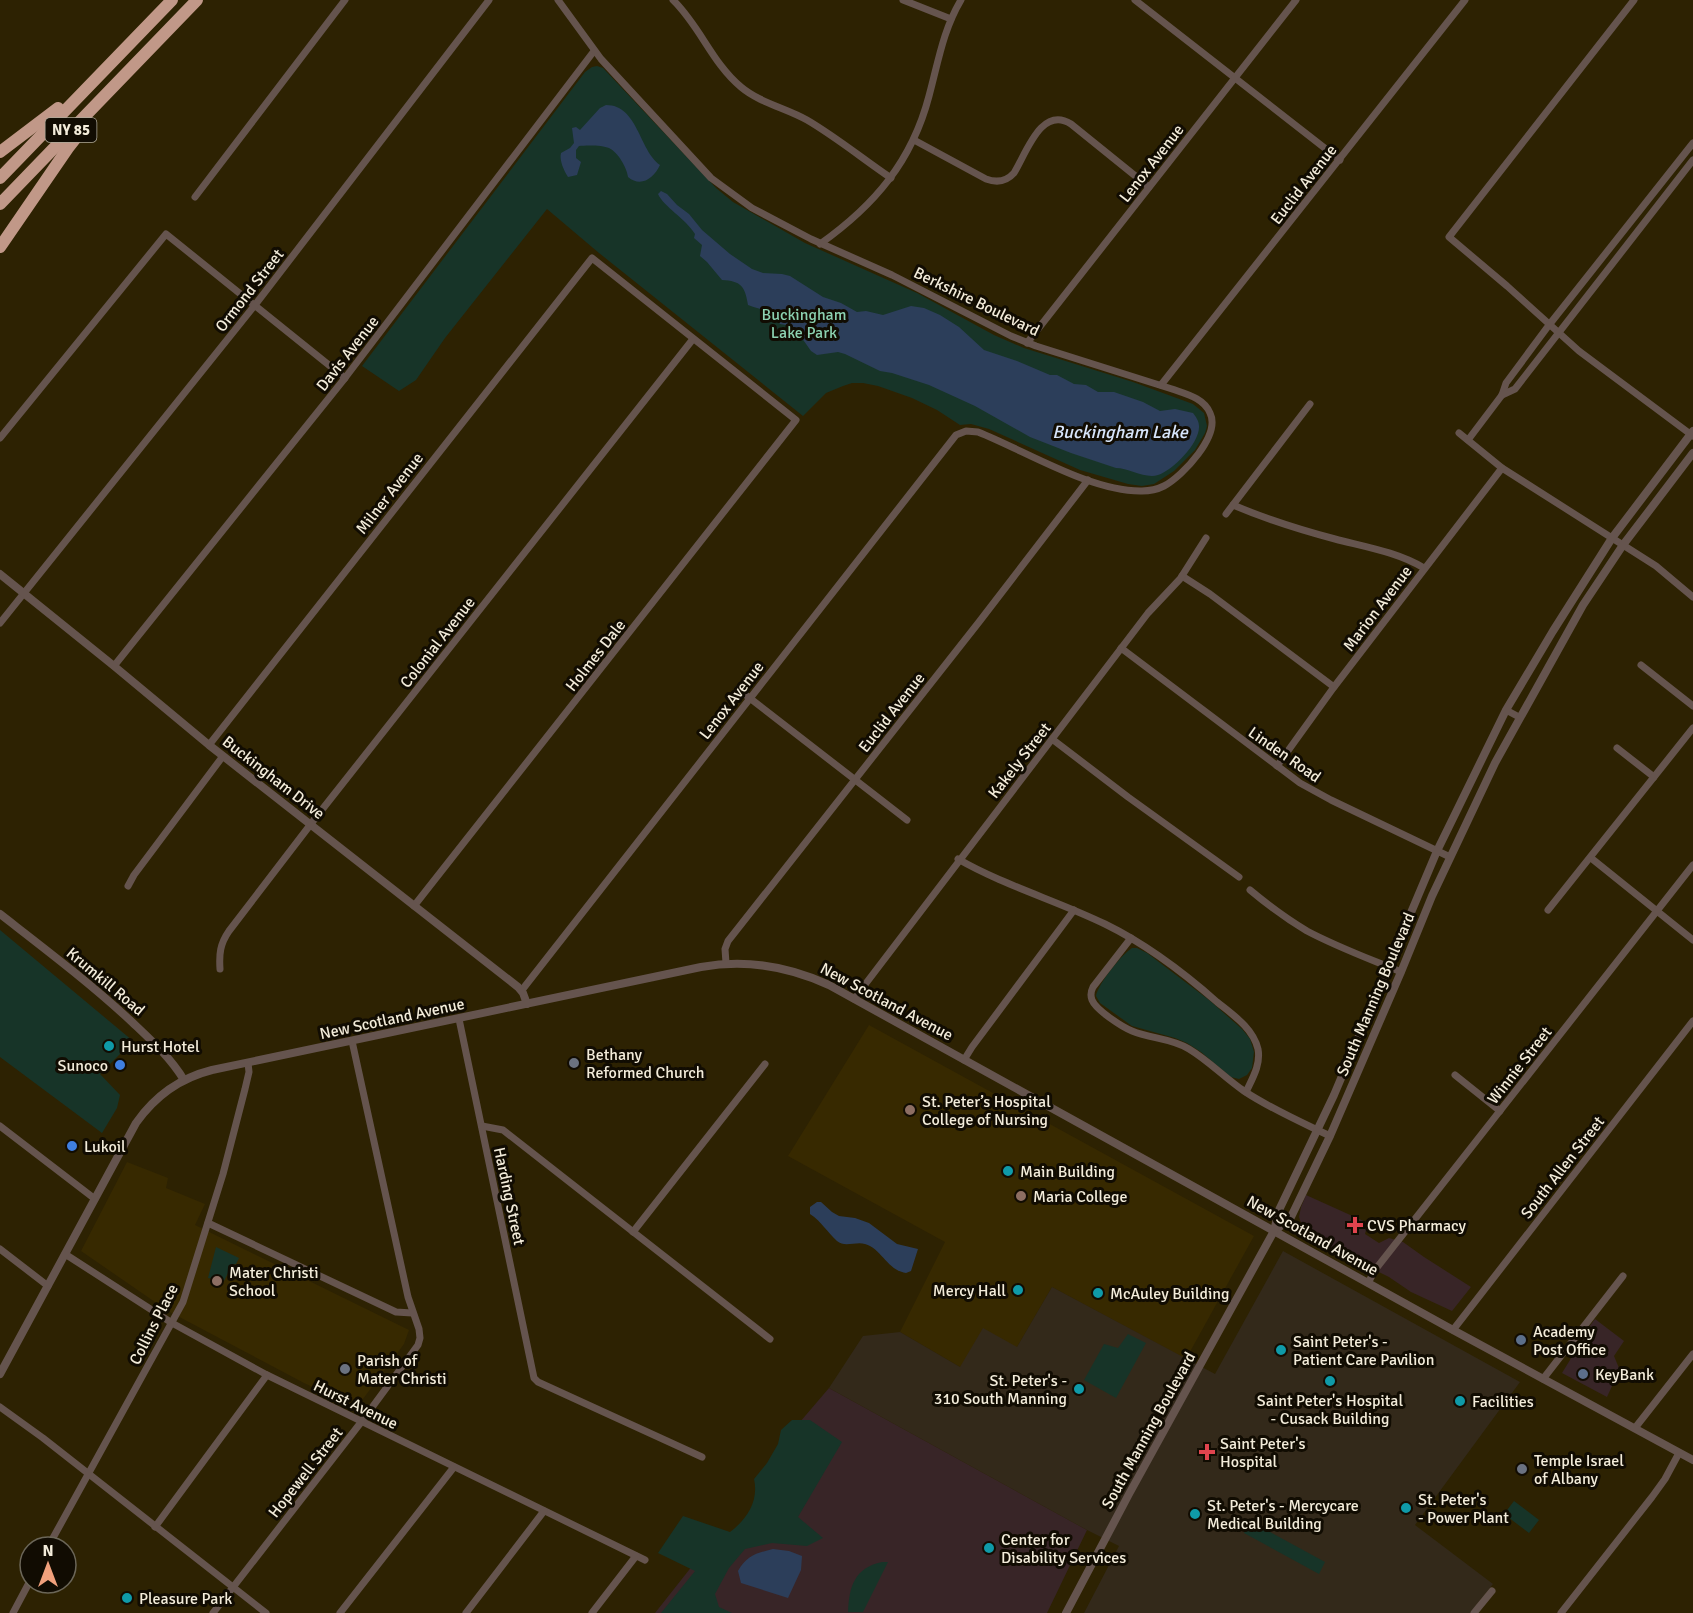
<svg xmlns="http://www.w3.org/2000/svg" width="1693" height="1613" font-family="Signika,sans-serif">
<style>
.commercial{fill:#382527}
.built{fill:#372900}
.medical{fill:#33291a}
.green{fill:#173428}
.water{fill:#2c3e5a}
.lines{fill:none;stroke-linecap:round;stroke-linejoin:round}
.minor{stroke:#65544e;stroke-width:7}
.tertiary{stroke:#65544e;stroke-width:8}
.motorway{stroke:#c19888;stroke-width:12}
.culture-dot{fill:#0f9aa8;stroke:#110c02;stroke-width:2}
.worship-dot{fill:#6b7280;stroke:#110c02;stroke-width:2}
.shop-dot{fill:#3f7fe0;stroke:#110c02;stroke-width:2}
.education-dot{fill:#8d6e63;stroke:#110c02;stroke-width:2}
.health-dot{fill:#e0444e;stroke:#110c02;stroke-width:2}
.service-dot{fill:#5c6f8a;stroke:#110c02;stroke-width:2}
.labels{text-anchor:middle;stroke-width:6;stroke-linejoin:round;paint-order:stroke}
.shield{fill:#110c02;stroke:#afa999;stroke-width:1.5}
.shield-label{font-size:15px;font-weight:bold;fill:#f3ecda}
.street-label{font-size:16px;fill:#f3ecda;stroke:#110c02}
.park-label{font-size:16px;fill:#8cd2b1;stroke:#110c02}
.poi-label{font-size:16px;fill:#f3ecda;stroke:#110c02;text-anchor:start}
.water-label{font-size:18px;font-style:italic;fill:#d7e5fb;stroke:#110c02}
</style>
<rect width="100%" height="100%" fill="#2d2202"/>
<g class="commercial">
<polygon points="1306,1195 1368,1223 1365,1234 1379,1243 1389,1238 1403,1242 1424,1257 1471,1287 1452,1311 1411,1292 1389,1277 1336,1251 1307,1234 1303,1229 1299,1217 1301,1207"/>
<polygon points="1595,1319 1624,1341 1614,1356 1619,1368 1618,1373 1607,1397 1562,1373 1570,1360 1574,1349 1588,1335 1589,1327"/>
<polygon points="829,1388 1087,1530 1047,1613 655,1613 719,1532 743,1542 788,1436"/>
</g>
<g class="built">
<polygon points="869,1025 1254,1236 1186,1359 1052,1287 1017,1347 960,1367 900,1332 945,1242 788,1156"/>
<polygon points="127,1162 168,1178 166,1188 205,1204 195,1225 409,1330 404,1344 357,1407 348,1404 304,1383 168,1311 81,1251"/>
</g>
<polygon class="medical" points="1283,1251 1520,1382 1415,1525 1493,1584 1470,1613 1084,1613 1119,1546 1087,1530 829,1388 863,1336 900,1332 960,1367 983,1328 1017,1347 1052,1287 1215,1374"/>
<g class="green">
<polygon points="597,66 603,68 716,188 733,202 805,243 917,293 994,335 1024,348 1133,382 1193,404 1204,413 1207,426 1205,433 1195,450 1174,471 1154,484 1142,486 1128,484 1080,470 989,429 971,424 960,425 937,410 912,398 878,386 863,383 852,383 843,386 826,393 803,416 599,253 547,209 445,338 416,380 399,391 362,366 585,72 592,67"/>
<polygon points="0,930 133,1041 100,1074 120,1095 117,1108 102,1133 0,1057"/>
<path d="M 1132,948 L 1137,948 L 1147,953 L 1209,1000 L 1242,1029 L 1250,1039 L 1254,1052 L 1252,1068 L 1247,1075 L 1239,1079 L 1231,1077 L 1201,1052 L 1187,1043 L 1175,1038 L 1132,1026 L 1100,1003 L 1096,996 C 1098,984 1122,954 1132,948 Z"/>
<polygon points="216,1247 239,1258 236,1264 232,1265 224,1281 208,1278"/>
<polygon points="1128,1334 1146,1343 1116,1398 1084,1380 1104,1344 1118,1348"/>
<path d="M 792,1420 L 810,1420 L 842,1442 L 798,1517 L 823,1538 L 807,1546 L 772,1543 L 745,1549 L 729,1568 L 715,1594 L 719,1607 L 732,1613 L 661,1613 L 695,1571 L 658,1553 L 683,1516 L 730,1532 C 747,1519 759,1501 754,1479 L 767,1463 L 778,1444 L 781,1430 Z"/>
<polygon points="1514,1501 1539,1520 1529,1533 1504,1514"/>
<polygon points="1250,1521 1325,1562 1319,1574 1244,1533"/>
<path d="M 882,1562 L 888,1562 L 863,1612 L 848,1612 C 849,1587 854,1568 882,1562 Z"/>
</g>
<g class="water">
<path d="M 606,105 C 638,105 639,150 660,165 C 654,178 641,188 628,177 C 627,168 618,152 609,148 C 603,145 586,145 579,146 L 576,150 L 576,158 L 581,162 L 577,175 L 568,177 C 564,171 559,160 561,153 L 570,148 L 574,143 L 572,128 L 576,127 L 580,130 L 600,108 Z"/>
<path d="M 661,191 L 667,194 L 677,205 L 689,214 L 702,230 L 730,254 L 752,269 L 763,273 L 782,274 L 790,276 L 823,297 L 841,303 L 857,312 L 866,311 L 883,315 L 911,306 L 924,308 L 940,315 L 959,327 L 984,350 L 1017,361 L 1050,375 L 1057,375 L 1074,384 L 1086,385 L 1098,392 L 1114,392 L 1143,402 L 1160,411 L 1175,409 L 1193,413 C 1196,417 1199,421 1199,426 C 1200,443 1173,470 1158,475 C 1145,479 1129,468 1116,468 L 1071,453 L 1030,437 L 975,406 L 929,385 L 892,373 L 880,371 L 845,354 L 838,352 L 817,355 L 811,351 L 799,334 L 791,332 L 786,325 L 780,324 C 769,308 764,311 748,305 C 745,286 741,281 722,280 L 707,262 L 700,256 L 702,245 L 694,238 L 695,234 C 685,218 664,207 658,194 Z"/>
<path d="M 817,1202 L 821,1202 L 832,1212 L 839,1216 L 855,1218 L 869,1223 L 897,1244 L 918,1249 L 911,1271 L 906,1273 C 887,1270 882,1249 865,1244 C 856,1241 845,1248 837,1241 C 827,1232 822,1222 810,1214 L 810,1207 Z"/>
<path d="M 773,1549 L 789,1551 L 802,1556 L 801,1570 L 788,1598 L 741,1583 L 738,1571 C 747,1555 757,1553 773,1549 Z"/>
</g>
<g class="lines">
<g class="minor">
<path d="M 673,0 C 700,26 712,63 741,87 C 760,103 786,108 807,120 C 836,137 863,159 891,178"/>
<polyline points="903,0 951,19"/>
<polyline points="1135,0 1340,160"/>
<polyline points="1634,0 1449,237 1507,286 1579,351 1693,436"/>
<path d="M 914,140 L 986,179 C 997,183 1006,182 1014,173 C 1026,154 1041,105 1071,124 L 1149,187"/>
<polyline points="195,197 345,0"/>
<path d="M 820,244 C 875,205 912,161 929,96 C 938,63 943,30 961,0"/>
<polyline points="1027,343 1296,0"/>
<polyline points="1161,385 1465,0"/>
<polyline points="1502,395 1515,389 1693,160"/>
<polyline points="1459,433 1502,468 1656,566 1693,597"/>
<polyline points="0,438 166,234 345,378"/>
<polyline points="1468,440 1502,395 1506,383 1549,325 1693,143"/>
<path d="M 1233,505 C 1266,519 1301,530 1335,539 C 1366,547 1397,552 1424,568"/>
<polyline points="1226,514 1310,404"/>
<polyline points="1182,576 1210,594 1334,687"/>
<polyline points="0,623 255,305 489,0"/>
<polyline points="1121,648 1300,783 1331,800 1450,857"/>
<polyline points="1641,665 1693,706"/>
<polyline points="114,666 345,378 594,51"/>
<polyline points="738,689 907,820"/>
<polyline points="1506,710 1519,717"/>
<polyline points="1052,739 1128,797 1239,877"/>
<polyline points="209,745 592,258 796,420 414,906"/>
<polyline points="1617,748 1654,777"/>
<polyline points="1277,766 1334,687 1502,468"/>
<polyline points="1591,858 1693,940"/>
<path d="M 958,859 C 1003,885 1058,901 1105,924 C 1146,944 1183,972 1217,1002 C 1233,1015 1253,1028 1258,1049 C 1261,1065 1252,1079 1246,1092"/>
<polyline points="128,886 134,875 223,756"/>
<path d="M 1250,890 C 1268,905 1287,919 1307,931 C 1337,947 1370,959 1401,972"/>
<polyline points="1548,910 1693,728"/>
<path d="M 1131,938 L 1093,987 C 1091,991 1090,995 1092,1000 C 1096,1010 1122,1027 1132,1031 C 1151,1039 1171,1038 1189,1049 C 1209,1061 1225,1078 1244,1091 C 1271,1109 1301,1122 1330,1136"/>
<polyline points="726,963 725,949 728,941 979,622 1088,480"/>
<path d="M 220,969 C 219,954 220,944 229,931 L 317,816 L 693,339"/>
<path d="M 522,990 L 956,435 L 966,431 L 978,432 C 1026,451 1091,492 1142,491 C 1149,491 1158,489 1164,486 C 1183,476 1221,435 1210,413 C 1204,398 1186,394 1172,389 L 1036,346 L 1011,336 L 892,275 L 811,239 L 752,208 L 711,178 L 601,59 L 558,0"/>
<polyline points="854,999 1148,613 1180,579 1206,538"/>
<polyline points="459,1019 534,1378 538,1382 702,1457"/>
<polyline points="964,1060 972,1047 1074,910"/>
<polyline points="1455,1075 1500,1111"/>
<polyline points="0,1126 95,1199"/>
<polyline points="482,1126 503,1130 770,1339"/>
<polyline points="208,1223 396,1312 412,1313"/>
<polyline points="633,1232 765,1064"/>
<polyline points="0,1249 48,1286"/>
<polyline points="65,1254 172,1323 267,1375 645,1560"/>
<polyline points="1368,1283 1375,1270 1693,865"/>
<polyline points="1453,1330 1693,1021"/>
<polyline points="1543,1379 1623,1276"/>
<polyline points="0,1407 43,1438 266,1613"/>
<polyline points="1635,1428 1693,1354"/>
<polyline points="155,1527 267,1375"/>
<polyline points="48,1547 183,1302 223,1174 245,1089 249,1072 248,1063"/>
<polyline points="13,1613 30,1581"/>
<polyline points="213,1613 362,1421 418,1345 420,1338 419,1329 408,1297 352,1041"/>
<polyline points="340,1613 454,1467"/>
<polyline points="466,1613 544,1511"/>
<polyline points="592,1613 636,1556"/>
<polyline points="1474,1613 1492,1591"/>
<polyline points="1561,1613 1652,1497 1665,1479 1679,1453"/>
</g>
<g class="tertiary">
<polyline points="0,574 114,666 209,745 518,987 523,993 527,1004"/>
<path d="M 0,914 C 45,949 90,983 132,1022 C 151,1040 170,1057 184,1080"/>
<polyline points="1275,1231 1291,1217 1330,1136 1401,972 1432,896 1495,763 1583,605 1623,545 1693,453"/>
<path d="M 0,1374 L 136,1123 C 155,1096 180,1078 212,1070 L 701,967 C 746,959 788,966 829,985 L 1453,1330 L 1693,1460"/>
<polyline points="1066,1613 1129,1494 1274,1231 1279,1210 1334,1095 1437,851 1506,710 1553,631 1612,538 1693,431"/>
</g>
<g class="motorway">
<polyline points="0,152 58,108"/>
<polyline points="0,178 172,0"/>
<polyline points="0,204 197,0"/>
<polyline points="0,247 68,148 86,125"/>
</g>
</g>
<g class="culture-dot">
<circle cx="109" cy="1046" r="6"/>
<circle cx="1008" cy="1171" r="6"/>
<circle cx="1018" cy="1290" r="6"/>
<circle cx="1098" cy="1293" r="6"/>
<circle cx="1281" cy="1350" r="6"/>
<circle cx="1330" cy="1381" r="6"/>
<circle cx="1079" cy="1389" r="6"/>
<circle cx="1460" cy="1401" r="6"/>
<circle cx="1406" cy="1508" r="6"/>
<circle cx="1195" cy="1514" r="6"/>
<circle cx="989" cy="1548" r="6"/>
<circle cx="127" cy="1598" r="6"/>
</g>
<g class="worship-dot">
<circle cx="574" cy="1063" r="6"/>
<circle cx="345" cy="1369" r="6"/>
<circle cx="1522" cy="1469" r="6"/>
</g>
<g class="shop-dot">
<circle cx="120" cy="1065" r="6"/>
<circle cx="72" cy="1146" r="6"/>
</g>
<g class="education-dot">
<circle cx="910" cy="1110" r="6"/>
<circle cx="1021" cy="1196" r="6"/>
<circle cx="217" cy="1281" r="6"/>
</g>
<g class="health-dot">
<path d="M1352 1216h6v6h6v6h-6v6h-6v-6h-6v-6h6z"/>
<path d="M1204 1443h6v6h6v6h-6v6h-6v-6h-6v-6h6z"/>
</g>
<g class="service-dot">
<circle cx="1521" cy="1340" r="6"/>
<circle cx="1583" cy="1374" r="6"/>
</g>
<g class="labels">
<rect class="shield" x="45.5" y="118" width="51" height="24" rx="4.5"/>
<g class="shield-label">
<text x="71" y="135">NY 85</text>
</g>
<g class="street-label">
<text transform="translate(1151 163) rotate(-52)" y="6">Lenox Avenue</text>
<text transform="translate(1303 184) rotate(-52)" y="6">Euclid Avenue</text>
<text transform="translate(249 290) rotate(-52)" y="6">Ormond Street</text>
<text transform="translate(977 301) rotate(26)" y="6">Berkshire Boulevard</text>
<text transform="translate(347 353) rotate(-52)" y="6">Davis Avenue</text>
<text transform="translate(389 493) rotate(-52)" y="6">Milner Avenue</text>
<text transform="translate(1377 608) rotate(-53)" y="6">Marion Avenue</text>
<text transform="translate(437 642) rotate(-52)" y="6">Colonial Avenue</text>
<text transform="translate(595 655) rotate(-52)" y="6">Holmes Dale</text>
<text transform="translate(731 700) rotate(-52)" y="6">Lenox Avenue</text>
<text transform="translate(891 712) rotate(-52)" y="6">Euclid Avenue</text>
<text transform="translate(1285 754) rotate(35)" y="6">Linden Road</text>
<text transform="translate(1019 760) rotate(-52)" y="6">Kakely Street</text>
<text transform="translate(274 777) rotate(38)" y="6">Buckingham Drive</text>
<text transform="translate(106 981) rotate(40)" y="6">Krumkill Road</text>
<text transform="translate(1375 994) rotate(-67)" y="6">South Manning Boulevard</text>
<text transform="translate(887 1001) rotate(28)" y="6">New Scotland Avenue</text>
<text transform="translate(392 1018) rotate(-12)" y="6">New Scotland Avenue</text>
<text transform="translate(1519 1065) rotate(-52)" y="6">Winnie Street</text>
<text transform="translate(1562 1167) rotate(-52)" y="6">South Allen Street</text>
<text transform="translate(510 1196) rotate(78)" y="6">Harding Street</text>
<text transform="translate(1313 1235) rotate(29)" y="6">New Scotland Avenue</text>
<text transform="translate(153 1324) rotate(-63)" y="6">Collins Place</text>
<text transform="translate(356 1404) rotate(26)" y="6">Hurst Avenue</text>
<text transform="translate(1148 1430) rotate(-61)" y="6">South Manning Boulevard</text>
<text transform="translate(305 1472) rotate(-52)" y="6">Hopewell Street</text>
</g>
<g class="park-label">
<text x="804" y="320">Buckingham<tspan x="804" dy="18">Lake Park</tspan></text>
</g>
<g class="poi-label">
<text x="121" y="1052">Hurst Hotel</text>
<text x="586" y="1060">Bethany<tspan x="586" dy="18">Reformed Church</tspan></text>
<text x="108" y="1071" text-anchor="end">Sunoco</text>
<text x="922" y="1107">St. Peter’s Hospital<tspan x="922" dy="18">College of Nursing</tspan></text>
<text x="84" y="1152">Lukoil</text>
<text x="1020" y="1177">Main Building</text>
<text x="1033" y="1202">Maria College</text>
<text x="1367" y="1231">CVS Pharmacy</text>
<text x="229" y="1278">Mater Christi<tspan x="229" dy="18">School</tspan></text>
<text x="1006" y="1296" text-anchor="end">Mercy Hall</text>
<text x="1110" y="1299">McAuley Building</text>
<text x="1533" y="1337">Academy<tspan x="1533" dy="18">Post Office</tspan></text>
<text x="1293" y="1347">Saint Peter's -<tspan x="1293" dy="18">Patient Care Pavilion</tspan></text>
<text x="357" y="1366">Parish of<tspan x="357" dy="18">Mater Christi</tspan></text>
<text x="1595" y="1380">KeyBank</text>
<text x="1067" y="1386" text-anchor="end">St. Peter's -<tspan x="1067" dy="18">310 South Manning</tspan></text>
<text x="1330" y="1406" text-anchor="middle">Saint Peter's Hospital<tspan x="1330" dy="18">- Cusack Building</tspan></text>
<text x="1472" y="1407">Facilities</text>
<text x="1220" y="1449">Saint Peter's<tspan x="1220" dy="18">Hospital</tspan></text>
<text x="1534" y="1466">Temple Israel<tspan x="1534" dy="18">of Albany</tspan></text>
<text x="1418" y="1505">St. Peter's<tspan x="1418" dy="18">- Power Plant</tspan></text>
<text x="1207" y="1511">St. Peter's - Mercycare<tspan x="1207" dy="18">Medical Building</tspan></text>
<text x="1001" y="1545">Center for<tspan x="1001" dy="18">Disability Services</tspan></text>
<text x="139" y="1604">Pleasure Park</text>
</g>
<g class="water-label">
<text x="1120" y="438">Buckingham Lake</text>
</g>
</g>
<g transform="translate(48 1565)"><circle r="28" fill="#110c02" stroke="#6b6658" stroke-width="1.5"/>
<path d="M0-4.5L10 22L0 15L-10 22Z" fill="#f1a17c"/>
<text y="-9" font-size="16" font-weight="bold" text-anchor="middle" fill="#f3ecda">N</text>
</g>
</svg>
